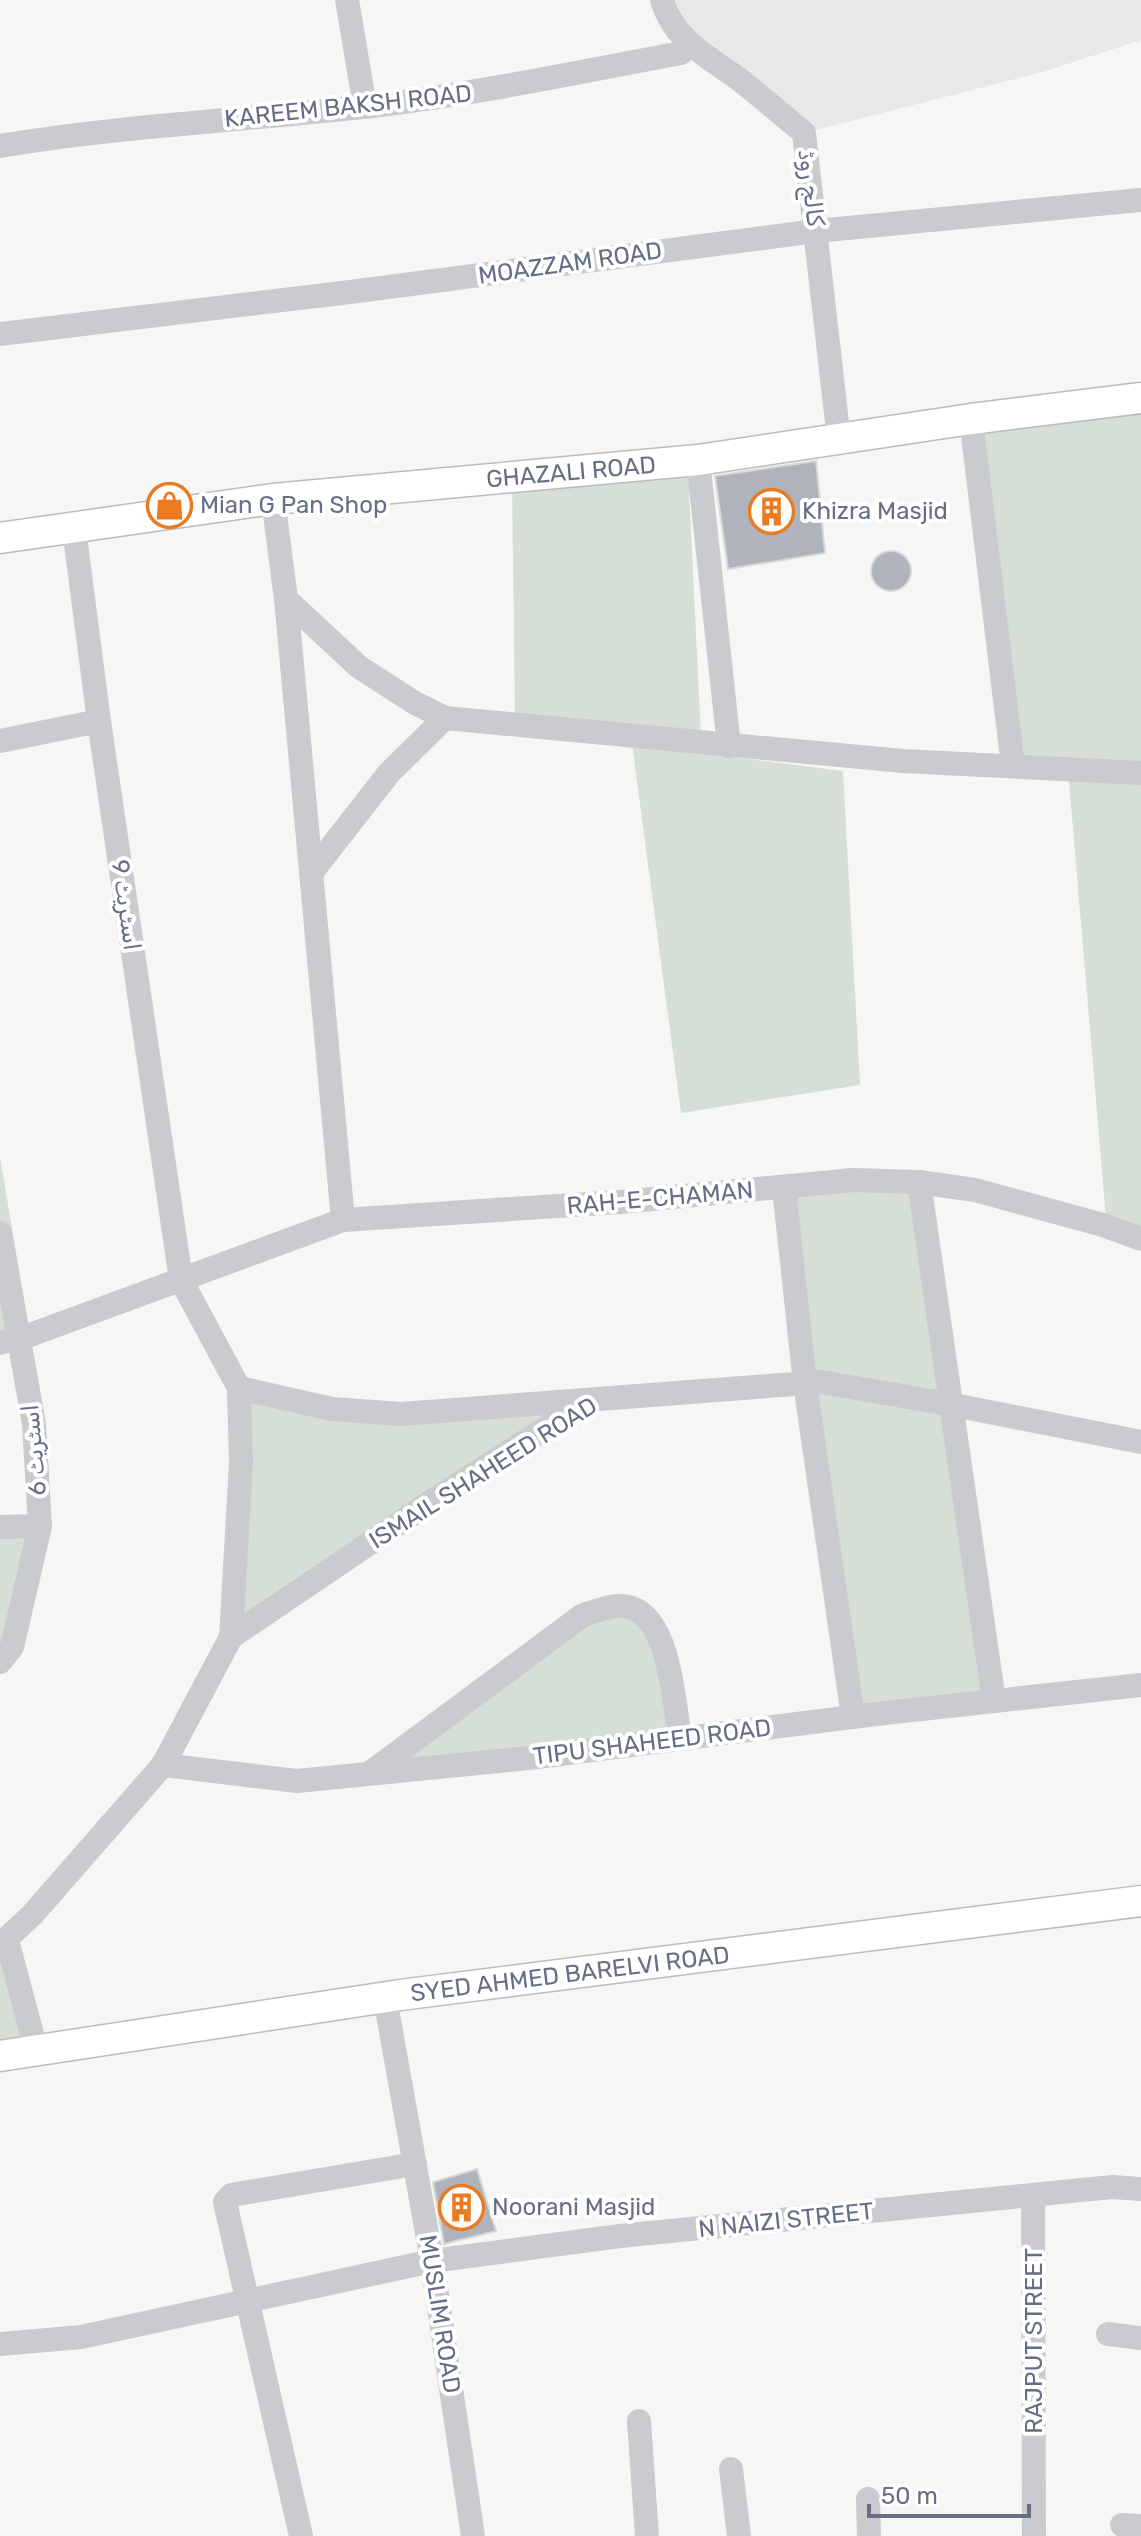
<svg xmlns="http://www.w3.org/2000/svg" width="1141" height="2536" font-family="Rubik,'Noto Naskh Arabic',sans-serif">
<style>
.built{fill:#e7e8e7}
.green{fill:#d6dfd5}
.building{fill:#afb4bc;stroke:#d8d9d6;stroke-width:2}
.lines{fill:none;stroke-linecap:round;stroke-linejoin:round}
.major-casing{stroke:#b9bcc0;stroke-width:33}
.minor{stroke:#c9cbcf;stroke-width:24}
.major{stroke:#fff;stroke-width:30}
.labels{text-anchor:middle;stroke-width:8;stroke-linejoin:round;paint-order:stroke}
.street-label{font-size:24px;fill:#657086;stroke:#fff}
.poi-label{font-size:24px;fill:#657086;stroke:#fff;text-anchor:start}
</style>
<rect width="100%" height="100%" fill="#f6f7f4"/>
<polygon class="built" points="659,0 1141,0 1141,40 1046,71 804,133"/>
<g class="green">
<polygon points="1141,398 1141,1243 1107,1230 1068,770 1003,766 964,419"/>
<polygon points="688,470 701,736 515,719 512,480"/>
<polygon points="632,744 843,771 860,1085 681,1113"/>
<polygon points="0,1157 30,1335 0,1343"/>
<polygon points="784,1188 926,1192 994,1701 853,1717"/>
<polygon points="235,1381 332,1409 594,1398 231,1637"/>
<polygon points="40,1526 0,1662 0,1527"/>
<polygon points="616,1605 654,1624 680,1738 368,1774"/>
<polygon points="0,1945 36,2049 0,2056"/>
</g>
<g class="building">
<polygon points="816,461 825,553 728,569 715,476"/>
<circle cx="891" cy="571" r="20"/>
<polygon points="477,2169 496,2231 444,2244 433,2182"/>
</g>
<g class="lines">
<defs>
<g id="major">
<polyline points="0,538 273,499 698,460 971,419 1141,398"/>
<polyline points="0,2056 400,1995 1141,1901"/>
</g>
</defs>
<use href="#major" class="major-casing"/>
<g class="minor">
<polyline points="347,0 365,107"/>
<path d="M 662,0 C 673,40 709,57 740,80 C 762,97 782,115 804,133 L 839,440"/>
<path d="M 0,146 C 120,126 242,120 363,107 C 470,95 575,73 681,53 L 690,44"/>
<polyline points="0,334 350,292 816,231 1141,200"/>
<polyline points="971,419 1013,766"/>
<polyline points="698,460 729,746"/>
<polyline points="273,499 286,599 343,1220"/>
<polyline points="74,529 99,721 181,1280 239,1388 332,1409 401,1414 821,1382 949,1404 1141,1442"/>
<polyline points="286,599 359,667 415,703 445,718 903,761 1141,773"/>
<polyline points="0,741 99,721"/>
<polyline points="311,873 389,773 445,718"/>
<polyline points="919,1182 994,1701"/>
<polyline points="784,1188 805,1383 853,1717"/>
<polyline points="0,1233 34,1424 40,1526 12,1647 0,1662"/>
<polyline points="0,1343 30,1335 343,1220 620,1202 853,1180 919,1182 975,1190 1103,1225 1141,1239"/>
<polyline points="0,1527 40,1526"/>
<polyline points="231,1637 435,1499 588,1401"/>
<polyline points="163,1765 297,1781 529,1758 876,1714 1141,1685"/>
<path d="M 370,1773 L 583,1615 C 598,1611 616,1602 632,1608 C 670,1621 674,1704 680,1738"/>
<polyline points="7,1940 36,2049"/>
<polyline points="0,1945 32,1915 163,1765 231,1637 241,1463 239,1388"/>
<polyline points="385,1998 432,2261 473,2536"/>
<polyline points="1033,2195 1034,2536"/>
<polyline points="1108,2334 1141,2338"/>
<polyline points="0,2344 81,2337 432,2261 620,2236 1112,2187 1141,2189"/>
<polyline points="639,2421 647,2536"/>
<polyline points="731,2469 739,2536"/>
<polyline points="868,2499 869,2536"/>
<polyline points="1122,2525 1141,2526"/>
<polyline points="301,2536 225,2202 231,2195 415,2164"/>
</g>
<use href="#major" class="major"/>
</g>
<defs>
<symbol id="shop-ring" viewBox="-11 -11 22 22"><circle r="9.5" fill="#fff" stroke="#ea7b21" stroke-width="1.5"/><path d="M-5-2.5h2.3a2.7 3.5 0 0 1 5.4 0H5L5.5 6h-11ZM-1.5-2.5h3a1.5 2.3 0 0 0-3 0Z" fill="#ea7b21"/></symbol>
<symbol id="building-ring" viewBox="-11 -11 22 22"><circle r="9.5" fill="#fff" stroke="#ea7b21" stroke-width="1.5"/><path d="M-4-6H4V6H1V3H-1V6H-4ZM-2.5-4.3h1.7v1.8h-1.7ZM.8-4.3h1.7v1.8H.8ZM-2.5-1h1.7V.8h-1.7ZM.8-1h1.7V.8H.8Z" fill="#ea7b21"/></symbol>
</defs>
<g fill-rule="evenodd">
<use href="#shop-ring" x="144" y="480" width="51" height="51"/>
<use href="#building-ring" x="746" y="486" width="51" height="51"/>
<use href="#building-ring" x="436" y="2182" width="51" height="51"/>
</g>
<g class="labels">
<g class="street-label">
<text transform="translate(348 106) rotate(-6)" y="8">KAREEM BAKSH ROAD</text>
<text transform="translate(811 188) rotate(83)" y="8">کالج روڈ</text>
<text transform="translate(570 263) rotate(-8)" y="8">MOAZZAM ROAD</text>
<text transform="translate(571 472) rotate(-5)" y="8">GHAZALI ROAD</text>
<text transform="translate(126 905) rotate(82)" y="8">اسٹریٹ 9</text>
<text transform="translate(660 1198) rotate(-5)" y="8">RAH-E-CHAMAN</text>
<text transform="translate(34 1450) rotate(-95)" y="8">اسٹریٹ 6</text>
<text transform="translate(483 1473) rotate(-32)" y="8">ISMAIL SHAHEED ROAD</text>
<text transform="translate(652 1742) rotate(-7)" y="8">TIPU SHAHEED ROAD</text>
<text transform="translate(570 1974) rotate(-7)" y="8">SYED AHMED BARELVI ROAD</text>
<text transform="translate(786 2220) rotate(-6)" y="8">N NAIZI STREET</text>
<text transform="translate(440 2314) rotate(81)" y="8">MUSLIM ROAD</text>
<text transform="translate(1034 2341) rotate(-90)" y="8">RAJPUT STREET</text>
</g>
<g class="poi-label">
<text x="200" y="513">Mian G Pan Shop</text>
<text x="802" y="519">Khizra Masjid</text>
<text x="492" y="2215">Noorani Masjid</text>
</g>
</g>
<path d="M869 2504v12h160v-12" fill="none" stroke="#657086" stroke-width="4"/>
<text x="881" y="2504" font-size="24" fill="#657086" stroke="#ffffff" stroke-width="6" paint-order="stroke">50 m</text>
</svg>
